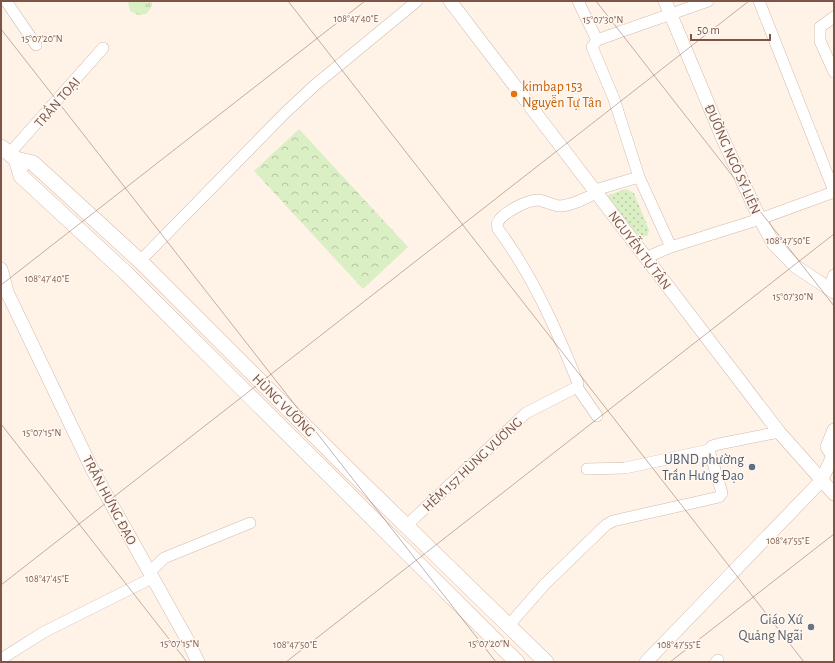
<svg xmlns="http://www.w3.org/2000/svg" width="835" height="663" font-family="'Alegreya Sans',sans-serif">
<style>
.grass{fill:url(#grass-tufts)}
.forest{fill:url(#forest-crowns)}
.garden{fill:url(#garden-dots)}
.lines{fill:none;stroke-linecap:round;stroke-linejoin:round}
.minor-casing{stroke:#d3b9ac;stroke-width:12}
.tertiary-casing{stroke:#d3b9ac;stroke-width:14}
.secondary-casing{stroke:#d9bbab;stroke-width:16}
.minor{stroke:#fff;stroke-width:11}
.tertiary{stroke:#fff;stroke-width:13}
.secondary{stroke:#fff;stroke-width:15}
.ticks{fill:none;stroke:#7d5548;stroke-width:1;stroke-opacity:0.45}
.food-dot{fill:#e8710a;stroke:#fff8f1;stroke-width:1.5}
.service-dot{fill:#5c6f8a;stroke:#fff8f1;stroke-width:1.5}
.worship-dot{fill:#6b7280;stroke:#fff8f1;stroke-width:1.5}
.labels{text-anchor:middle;stroke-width:3;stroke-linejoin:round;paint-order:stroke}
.food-label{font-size:14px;fill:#c56008;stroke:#fff8f1;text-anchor:start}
.street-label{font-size:14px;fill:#7d5548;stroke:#fff8f1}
.service-label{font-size:14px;fill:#4e5e75;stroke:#fff8f1;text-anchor:end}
.worship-label{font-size:14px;fill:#5b616d;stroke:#fff8f1;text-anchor:end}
.ticks-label{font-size:10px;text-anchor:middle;fill:#7d5548;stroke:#fff8f1;stroke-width:3;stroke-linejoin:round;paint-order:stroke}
</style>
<defs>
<pattern id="grass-tufts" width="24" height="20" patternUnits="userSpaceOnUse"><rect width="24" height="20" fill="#daefc4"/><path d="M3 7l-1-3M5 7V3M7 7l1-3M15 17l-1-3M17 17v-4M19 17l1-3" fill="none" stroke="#b6c4a1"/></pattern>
<pattern id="forest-crowns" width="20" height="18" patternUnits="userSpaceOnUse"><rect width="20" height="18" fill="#daefc4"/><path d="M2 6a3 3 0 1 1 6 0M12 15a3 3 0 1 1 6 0" fill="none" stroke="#b6c4a1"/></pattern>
<pattern id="garden-dots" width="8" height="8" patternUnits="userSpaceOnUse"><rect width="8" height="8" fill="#daefc4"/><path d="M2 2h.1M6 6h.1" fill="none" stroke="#b6c4a1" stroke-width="1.8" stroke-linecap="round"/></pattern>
</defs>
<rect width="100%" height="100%" fill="#fff3e8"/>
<polygon class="grass" points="128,1 152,1 151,8 146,14 138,15 130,11"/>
<polygon class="forest" points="299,129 408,247 363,289 254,171"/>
<path class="garden" d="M 626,189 L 634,193 L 649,230 L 648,235 C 642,238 638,237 633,233 L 606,196 Z"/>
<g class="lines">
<defs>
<g id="minor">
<polyline points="6,1 36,45"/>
<polyline points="578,1 597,40"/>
<polyline points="759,1 834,191"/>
<polyline points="834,17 820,27 820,41 834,72"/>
<polyline points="9,154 103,48"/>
<polyline points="595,190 639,177"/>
<polyline points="671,247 639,177 614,99 592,47 597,40 708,1"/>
<polyline points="645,258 671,247 760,219 834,192"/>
<polyline points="140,261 285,113 315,85 417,1"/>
<polyline points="828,289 834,275"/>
<polyline points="577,387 597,416"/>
<polyline points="587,469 625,468 709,450 712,446 719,444 779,432"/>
<path d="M 407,525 L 526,413 L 577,387 L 578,383 C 556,329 533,276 498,229 L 497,224 C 501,213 527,200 538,200 C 545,201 552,205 559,206 C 572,206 585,198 597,193"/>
<polyline points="149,573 164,558 250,523"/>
<polyline points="509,625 545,584 606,525 613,521 719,497 722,493 709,450"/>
<polyline points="1,659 44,632 152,578"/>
<polyline points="716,662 718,660"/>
</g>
<g id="tertiary">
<polyline points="450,1 779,432 834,494"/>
<polyline points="665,1 723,139 760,219 773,243 795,266 834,292"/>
<polyline points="1,269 7,292 93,471 188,641 198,662"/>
<polyline points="833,456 827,447 834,430"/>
<polyline points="646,662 821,481 833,456"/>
</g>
<g id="secondary">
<polyline points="1,147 16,159 33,163 140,261 350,471 546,662"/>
<polyline points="16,159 21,176 127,274 517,662"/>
</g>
</defs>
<use href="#minor" class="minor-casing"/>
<use href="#tertiary" class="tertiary-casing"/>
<use href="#secondary" class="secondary-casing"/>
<use href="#minor" class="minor"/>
<use href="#tertiary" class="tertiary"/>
<use href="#secondary" class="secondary"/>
</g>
<path class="ticks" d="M 288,1 L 804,662M 596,1 L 834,306M 1,29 L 496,662M 1,285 L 365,1M 1,424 L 187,662M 1,585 L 749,1M 286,662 L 834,234M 670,662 L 834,534"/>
<circle class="food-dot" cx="514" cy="94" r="4"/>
<circle class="service-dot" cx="752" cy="467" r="4"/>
<circle class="worship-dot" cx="811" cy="627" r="4"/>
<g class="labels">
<g class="food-label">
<text x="522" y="91">kimbap 153<tspan x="522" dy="16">Nguyễn Tự Tân</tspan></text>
</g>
<g class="street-label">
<text transform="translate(57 102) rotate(-49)" y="5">TRẦN TOẠI</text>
<text transform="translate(733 159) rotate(66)" y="5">ĐƯỜNG NGÔ SỸ LIÊN</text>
<text transform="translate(640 250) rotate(53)" y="5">NGUYỄN TỰ TÂN</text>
<text transform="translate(284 405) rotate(45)" y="5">HÙNG VƯƠNG</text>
<text transform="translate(472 464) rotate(-43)" y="5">HẺM 157 HÙNG VƯƠNG</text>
<text transform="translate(110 500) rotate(62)" y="5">TRẦN HƯNG ĐẠO</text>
</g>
<g class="service-label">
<text x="744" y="464">UBND phường<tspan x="744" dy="16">Trần Hưng Đạo</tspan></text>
</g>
<g class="worship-label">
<text x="803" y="624">Giáo Xứ<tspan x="803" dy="16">Quảng Ngãi</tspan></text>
</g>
</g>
<g class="ticks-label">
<text x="356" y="22">108°47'40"E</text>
<text x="603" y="23">15°07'30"N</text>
<text x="42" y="42">15°07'20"N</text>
<text x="788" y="244">108°47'50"E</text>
<text x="47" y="282">108°47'40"E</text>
<text x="793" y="300">15°07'30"N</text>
<text x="42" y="436">15°07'15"N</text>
<text x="788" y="544">108°47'55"E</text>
<text x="47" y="582">108°47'45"E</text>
<text x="180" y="647">15°07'15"N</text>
<text x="489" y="647">15°07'20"N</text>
<text x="295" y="648">108°47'50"E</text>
<text x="679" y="648">108°47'55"E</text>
</g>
<rect width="835" height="663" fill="none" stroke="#7d5548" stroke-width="4"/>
<path d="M691 34v6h79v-6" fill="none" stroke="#7d5548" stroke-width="2"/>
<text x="697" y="34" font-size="12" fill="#7d5548" stroke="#fff8f1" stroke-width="3" paint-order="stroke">50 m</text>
</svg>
